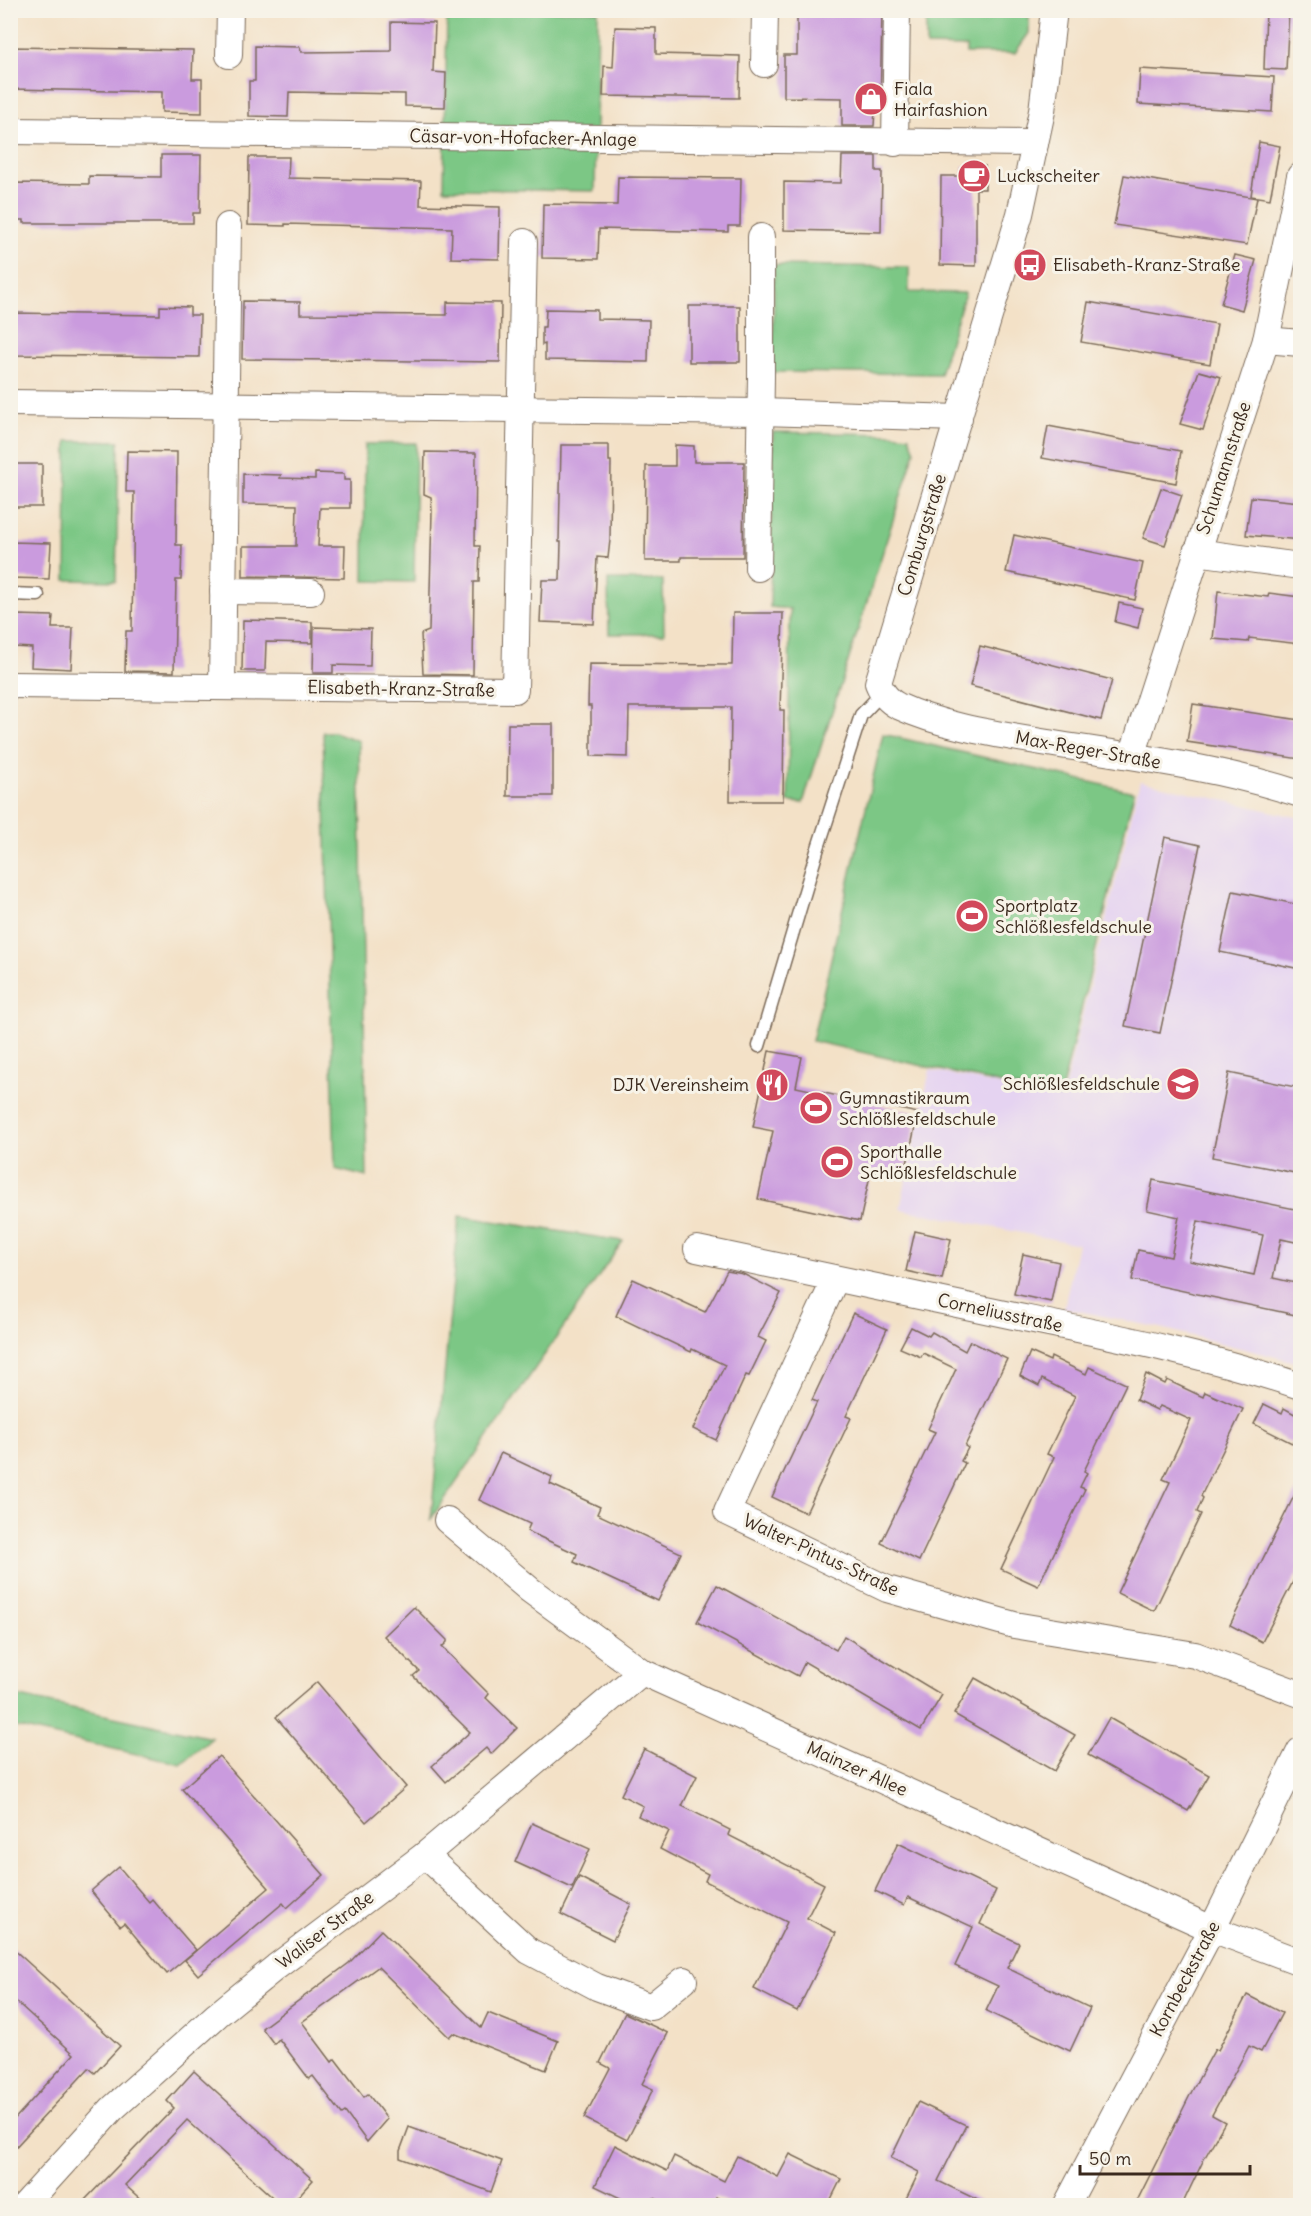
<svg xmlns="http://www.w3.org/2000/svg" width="1311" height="2216" font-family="Delius,sans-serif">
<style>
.built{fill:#e5d3f1}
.green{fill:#7cc785;stroke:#5c7852;stroke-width:1.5}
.building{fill:#ca9bde;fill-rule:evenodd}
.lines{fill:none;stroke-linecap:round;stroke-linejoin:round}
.lane-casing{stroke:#7b6a59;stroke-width:15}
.street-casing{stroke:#7b6a59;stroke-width:28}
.lane{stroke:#fff;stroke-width:12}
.street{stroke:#fff;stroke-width:26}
.labels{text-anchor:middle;stroke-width:6;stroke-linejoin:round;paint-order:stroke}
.poi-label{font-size:18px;fill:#3b2a1e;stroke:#f7f3e8;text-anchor:start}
.street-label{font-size:18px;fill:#3b2a1e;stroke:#f7f3e8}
</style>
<rect width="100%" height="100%" fill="#f7f3e8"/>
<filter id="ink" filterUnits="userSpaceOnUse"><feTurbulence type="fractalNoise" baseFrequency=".0167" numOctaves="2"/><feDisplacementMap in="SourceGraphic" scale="12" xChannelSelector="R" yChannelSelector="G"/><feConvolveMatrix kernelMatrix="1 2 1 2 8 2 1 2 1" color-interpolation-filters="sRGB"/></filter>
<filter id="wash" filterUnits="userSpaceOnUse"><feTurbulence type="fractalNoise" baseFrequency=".008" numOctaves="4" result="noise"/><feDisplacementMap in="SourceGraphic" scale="24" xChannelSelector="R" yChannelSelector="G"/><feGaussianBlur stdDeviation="1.35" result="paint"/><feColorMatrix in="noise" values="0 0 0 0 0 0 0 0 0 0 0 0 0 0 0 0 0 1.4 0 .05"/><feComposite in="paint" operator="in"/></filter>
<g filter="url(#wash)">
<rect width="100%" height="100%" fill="#f3e1c7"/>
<polygon class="built" points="1140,781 1300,818 1300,1363 1161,1328 1064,1308 1078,1244 900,1209 930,1070 1062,1098"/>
<g class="green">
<polygon points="447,11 598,11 595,191 444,189"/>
<polygon points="926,11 1029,11 1029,33 1015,53 966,53 966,47 926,46"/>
<polygon points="774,265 909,267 909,292 965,293 940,374 773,372"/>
<polygon points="773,432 892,434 909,436 915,451 803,803 788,802 790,609 770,607"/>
<polygon points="67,441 119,441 116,581 66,580"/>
<polygon points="416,443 414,582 364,581 365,444"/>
<polygon points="608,580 663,580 664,634 609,634"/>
<polygon points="323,732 334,732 359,741 367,1177 335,1169"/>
<polygon points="883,734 1134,792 1060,1097 812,1041"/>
<polygon points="459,1216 623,1241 431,1519"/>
<polygon points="11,1695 212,1738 181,1764 11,1726"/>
</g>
<g id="blocks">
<g class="building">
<polygon points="797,10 882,10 880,110 875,110 874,126 842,126 842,98 784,97 784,55 797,55"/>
<polygon points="1266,10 1289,10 1286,70 1264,69"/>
<polygon points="391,22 435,23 433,72 446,73 445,107 405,106 405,94 289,92 288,117 249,116 249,81 255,81 255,46 300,47 301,52 391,51"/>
<polygon points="615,27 656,28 656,54 740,56 739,98 603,96 604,66 613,67"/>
<polygon points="10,47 193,50 192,79 202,79 202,113 162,112 162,92 10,89"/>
<polygon points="1140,69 1274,77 1272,112 1138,104"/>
<polygon points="1259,142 1280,146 1270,199 1251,196"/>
<polygon points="161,155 201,155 200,213 193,213 193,223 24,223 24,220 10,220 10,183 89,184 89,176 161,177"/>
<polygon points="842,156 876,156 876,171 882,171 881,232 784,230 784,182 841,183"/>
<polygon points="249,157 289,157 288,178 421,181 420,205 500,207 499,259 451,258 452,228 285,224 285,226 248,225"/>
<polygon points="963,166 985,166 985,189 976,189 976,266 940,265 941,176 963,176"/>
<polygon points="1124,175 1257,198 1247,245 1114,225"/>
<polygon points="618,177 741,178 740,226 728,226 728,232 599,229 598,259 542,258 543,204 617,205"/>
<polygon points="1235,255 1256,260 1242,310 1221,304"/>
<polygon points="243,301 300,302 300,314 447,315 447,302 501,303 500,362 242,359"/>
<polygon points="1088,302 1217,324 1210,364 1081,342"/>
<polygon points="160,306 190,307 190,315 200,315 199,357 10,355 10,313 160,315"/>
<rect x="689" y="306" width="51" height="56"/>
<polygon points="546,309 597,310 597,319 649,320 648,362 545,360 545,344 542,345 542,327 545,327"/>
<polygon points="1199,371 1221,377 1203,430 1180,424"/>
<polygon points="1048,426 1181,451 1176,483 1042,458"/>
<polygon points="561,445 609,445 609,461 611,461 610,540 608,558 597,557 594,624 540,622 542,580 560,580 561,542 559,542"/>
<polygon points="675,445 694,446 694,462 744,462 743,557 681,557 681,561 645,561 646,466 675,466"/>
<polygon points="127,451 177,452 176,545 182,545 181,580 176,580 174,672 125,671 126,631 132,631 134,492 126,492"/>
<polygon points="425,452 476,453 475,546 480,546 479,582 474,582 473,675 423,674 421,634 429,631 432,511 431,497 424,494"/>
<polygon points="11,464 42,464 42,507 10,507"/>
<polygon points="315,473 344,474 344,480 350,480 350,508 320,508 318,546 345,546 344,578 243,576 243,546 296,546 297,505 243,504 243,474 281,475 280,478 315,479"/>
<polygon points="1161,488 1182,495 1165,545 1143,538"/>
<polygon points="1251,497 1300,502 1300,540 1246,535"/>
<polygon points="1014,535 1143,563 1135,600 1006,572"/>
<polygon points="10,542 51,543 49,579 10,578"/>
<polygon points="1218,591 1268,597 1269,593 1300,597 1300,644 1249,638 1248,642 1213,639"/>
<polygon points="1119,603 1142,608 1138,628 1115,622"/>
<polygon points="733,613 783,613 780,710 784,710 783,801 730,801 731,707 629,707 628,757 591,756 591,706 588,706 589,664 732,665"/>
<polygon points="16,615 53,616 52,628 73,628 71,669 31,667 32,648 15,647"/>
<polygon points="243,620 312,622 312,643 266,642 265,671 242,671"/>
<polygon points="314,627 371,629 370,666 333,665 333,673 313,673"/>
<polygon points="980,646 1112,680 1101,720 970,686"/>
<polygon points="1193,704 1300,720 1300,759 1187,742"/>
<polygon points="508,724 553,724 553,796 507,796"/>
<polygon points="1165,837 1200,845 1160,1033 1125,1026"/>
<polygon points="1233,891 1300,905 1300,969 1220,952"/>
<polygon points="769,1051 802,1057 796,1087 918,1113 904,1178 871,1171 860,1221 758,1199 773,1131 753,1127"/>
<polygon points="1229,1073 1300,1088 1300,1174 1212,1157"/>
<path d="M 1153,1180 L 1300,1210 L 1300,1243 L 1281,1239 L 1273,1278 L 1300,1284 L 1300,1316 L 1132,1280 L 1138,1250 L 1171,1257 L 1179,1217 L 1147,1210 ZM 1198,1221 L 1263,1235 L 1254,1275 L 1189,1261 Z"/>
<polygon points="915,1231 951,1239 942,1279 906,1271"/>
<polygon points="1023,1254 1059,1262 1051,1302 1014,1294"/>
<polygon points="727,1271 743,1274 781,1293 758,1337 766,1341 749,1376 746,1375 716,1440 693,1429 725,1365 692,1349 691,1352 616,1316 633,1279 705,1312"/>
<polygon points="853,1313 887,1329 846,1416 851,1418 806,1513 772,1497 817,1402 812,1400"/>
<polygon points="911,1327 929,1336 932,1332 965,1351 970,1341 1007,1359 965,1446 968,1448 961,1461 965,1463 919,1561 881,1543 935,1432 928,1429 956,1369 923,1353 921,1357 900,1348"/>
<polygon points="1030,1352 1050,1361 1051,1357 1086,1374 1089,1367 1126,1384 1084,1471 1087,1473 1080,1487 1085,1489 1038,1586 1001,1569 1054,1457 1047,1454 1075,1396 1042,1379 1039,1386 1020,1376"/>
<polygon points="1146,1374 1165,1384 1167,1380 1203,1397 1205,1392 1243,1409 1201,1496 1203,1498 1197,1512 1201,1514 1154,1611 1117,1593 1170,1482 1163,1479 1191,1420 1160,1406 1157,1410 1136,1400"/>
<polygon points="1264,1404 1282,1413 1284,1408 1300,1417 1300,1447 1254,1424"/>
<polygon points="501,1453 552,1477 550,1484 600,1507 597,1514 681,1553 658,1601 574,1562 577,1554 527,1531 530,1524 479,1500"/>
<polygon points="1300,1484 1300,1568 1262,1642 1230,1625"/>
<polygon points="717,1585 836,1650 844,1636 942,1695 921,1730 805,1662 798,1676 697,1622"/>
<polygon points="414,1607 447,1640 447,1642 442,1647 489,1694 486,1698 517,1728 491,1754 486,1748 446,1782 432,1766 470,1732 413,1676 419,1671 384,1636"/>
<polygon points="975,1678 1075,1735 1054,1771 954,1714"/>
<polygon points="317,1682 406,1787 366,1822 276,1717"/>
<polygon points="1109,1718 1209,1775 1188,1811 1088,1755"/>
<polygon points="644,1749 697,1776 682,1806 730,1830 728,1835 824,1884 807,1918 836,1933 797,2011 754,1989 787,1922 705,1881 708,1874 660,1849 669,1831 638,1816 643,1806 621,1795"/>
<polygon points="219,1756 324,1875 287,1908 283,1903 198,1975 185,1960 269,1888 182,1789"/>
<polygon points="532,1823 590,1849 572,1888 515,1862"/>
<polygon points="898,1843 996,1890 980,1924 1019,1943 1007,1968 1090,2008 1070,2051 986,2011 998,1986 955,1966 973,1927 908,1897 904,1905 875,1891"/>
<polygon points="119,1867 149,1902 152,1899 196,1950 167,1974 124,1923 120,1926 91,1891"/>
<polygon points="579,1877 631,1904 613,1940 561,1914"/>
<polygon points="381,1930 481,2028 488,2013 558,2041 546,2070 453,2033 449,2037 378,1967 302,2022 332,2062 335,2059 364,2097 368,2094 387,2119 367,2142 345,2112 342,2114 313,2076 309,2079 279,2039 274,2044 262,2028 349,1963"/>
<polygon points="10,1946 120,2046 95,2073 89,2068 10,2153 10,2124 74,2054 10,1996"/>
<polygon points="1247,1995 1282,2013 1261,2052 1249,2046 1212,2115 1225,2122 1204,2159 1182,2205 1135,2205 1192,2091 1215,2049 1218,2050"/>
<polygon points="625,2013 668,2033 642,2084 653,2089 627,2140 584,2118 610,2068 600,2063"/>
<polygon points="194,2071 313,2180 290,2205 281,2205 187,2120 125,2185 147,2205 80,2205 174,2108 167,2101"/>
<polygon points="918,2102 966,2125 938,2181 988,2205 903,2205 919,2172 891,2158"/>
<polygon points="409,2127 502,2161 491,2192 400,2158 400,2151"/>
<polygon points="615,2145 667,2171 674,2156 724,2181 737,2156 778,2177 790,2154 841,2179 828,2205 732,2205 716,2197 712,2205 669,2205 654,2198 650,2205 635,2205 595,2186"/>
</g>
</g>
</g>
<g filter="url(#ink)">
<use href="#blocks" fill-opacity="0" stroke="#7b6a59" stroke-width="1.5"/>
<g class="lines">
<defs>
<g id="lane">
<polyline points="10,594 38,595"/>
<polyline points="759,1046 817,851 861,715 882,693"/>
</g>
<g id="street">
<path d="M 1054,10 L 1042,111 L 1020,214 L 878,683 C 882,693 888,701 898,706 C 946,728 1002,735 1054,744 C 1136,757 1221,768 1300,794"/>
<polyline points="229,55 230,10"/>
<polyline points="764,64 765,10"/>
<polyline points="10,131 1035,143"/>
<polyline points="895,143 897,10"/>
<polyline points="1266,340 1300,343"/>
<polyline points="10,403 761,412 959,418"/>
<polyline points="1196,552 1300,566"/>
<polyline points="758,568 761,377 761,237"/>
<polyline points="223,591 311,592"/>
<polyline points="10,685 515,690 524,242"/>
<polyline points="222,687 228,226"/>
<polyline points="1132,756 1266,340 1300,176"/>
<path d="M 697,1249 C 801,1272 905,1294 1009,1315 C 1107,1335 1205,1354 1300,1386"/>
<polyline points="835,1280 727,1512 887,1589 1014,1625 1195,1655 1300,1694"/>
<polyline points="447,1520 530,1590 642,1672 1212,1929 1300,1962"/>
<polyline points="425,1855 529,1951 597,1987 651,2007 684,1980"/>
<polyline points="24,2206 112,2109 217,2015 276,1967 425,1855 642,1672"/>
<polyline points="1066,2206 1212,1929 1300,1751"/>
</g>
</defs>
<use href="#lane" class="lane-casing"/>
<use href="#street" class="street-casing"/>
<use href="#lane" class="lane"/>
<use href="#street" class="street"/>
</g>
</g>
<defs>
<symbol id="shop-disc" viewBox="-11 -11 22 22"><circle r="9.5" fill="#d1495b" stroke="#f7f3e8"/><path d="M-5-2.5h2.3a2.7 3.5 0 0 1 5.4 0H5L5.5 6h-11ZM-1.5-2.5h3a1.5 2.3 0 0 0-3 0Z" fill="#fff"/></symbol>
<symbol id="cafe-disc" viewBox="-11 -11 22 22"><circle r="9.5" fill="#d1495b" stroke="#f7f3e8"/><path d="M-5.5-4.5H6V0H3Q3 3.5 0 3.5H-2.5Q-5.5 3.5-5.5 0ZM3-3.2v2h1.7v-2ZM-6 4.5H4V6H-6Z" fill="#fff"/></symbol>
<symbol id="bus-disc" viewBox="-11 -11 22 22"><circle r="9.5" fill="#d1495b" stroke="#f7f3e8"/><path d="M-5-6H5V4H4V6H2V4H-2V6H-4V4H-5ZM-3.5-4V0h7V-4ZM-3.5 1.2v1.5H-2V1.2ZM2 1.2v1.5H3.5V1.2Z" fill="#fff"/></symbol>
<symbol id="stadium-disc" viewBox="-11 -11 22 22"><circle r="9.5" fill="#d1495b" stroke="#f7f3e8"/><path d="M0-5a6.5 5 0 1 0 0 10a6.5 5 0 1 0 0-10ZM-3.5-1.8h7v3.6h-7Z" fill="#fff"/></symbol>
<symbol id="school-disc" viewBox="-11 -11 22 22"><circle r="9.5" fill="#d1495b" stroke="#f7f3e8"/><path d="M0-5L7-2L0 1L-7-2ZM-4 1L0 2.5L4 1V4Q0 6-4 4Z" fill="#fff"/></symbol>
<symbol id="restaurant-disc" viewBox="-11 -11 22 22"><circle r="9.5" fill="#d1495b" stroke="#f7f3e8"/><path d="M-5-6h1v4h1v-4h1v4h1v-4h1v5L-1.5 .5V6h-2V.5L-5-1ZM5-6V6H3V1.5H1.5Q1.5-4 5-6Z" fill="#fff"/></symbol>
</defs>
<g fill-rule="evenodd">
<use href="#shop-disc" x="852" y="80" width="38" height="38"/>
<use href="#cafe-disc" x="955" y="157" width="38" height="38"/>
<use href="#bus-disc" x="1011" y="246" width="38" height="38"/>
<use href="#stadium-disc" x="953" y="897" width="38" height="38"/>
<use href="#school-disc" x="1164" y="1065" width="38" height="38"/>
<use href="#restaurant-disc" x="753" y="1066" width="38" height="38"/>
<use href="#stadium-disc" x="797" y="1089" width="38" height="38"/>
<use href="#stadium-disc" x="818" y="1143" width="38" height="38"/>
</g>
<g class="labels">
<g class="poi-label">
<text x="894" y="95">Fiala<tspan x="894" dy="21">Hairfashion</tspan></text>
<text x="997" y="182">Luckscheiter</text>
<text x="1053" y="271">Elisabeth-Kranz-Straße</text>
<text x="995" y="912">Sportplatz<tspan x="995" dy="21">Schlößlesfeldschule</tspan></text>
<text x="1160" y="1090" text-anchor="end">Schlößlesfeldschule</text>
<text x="749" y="1091" text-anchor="end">DJK Vereinsheim</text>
<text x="839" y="1104">Gymnastikraum<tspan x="839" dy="21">Schlößlesfeldschule</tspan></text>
<text x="860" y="1158">Sporthalle<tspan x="860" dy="21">Schlößlesfeldschule</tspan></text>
</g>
<g class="street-label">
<text transform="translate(523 138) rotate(1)" y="6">Cäsar-von-Hofacker-Anlage</text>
<text transform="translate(1224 468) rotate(-72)" y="6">Schumannstraße</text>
<text transform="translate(922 535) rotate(-73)" y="6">Comburgstraße</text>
<text transform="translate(401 689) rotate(1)" y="6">Elisabeth-Kranz-Straße</text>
<text transform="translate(1088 750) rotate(10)" y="6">Max-Reger-Straße</text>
<text transform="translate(1000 1313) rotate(12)" y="6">Corneliusstraße</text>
<text transform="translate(821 1555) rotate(25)" y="6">Walter-Pintus-Straße</text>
<text transform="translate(857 1769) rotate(24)" y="6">Mainzer Allee</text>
<text transform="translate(325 1930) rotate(-37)" y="6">Waliser Straße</text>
<text transform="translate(1185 1979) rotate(-62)" y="6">Kornbeckstraße</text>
</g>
</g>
<rect width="1311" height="2216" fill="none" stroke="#f7f3e8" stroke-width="36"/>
<path d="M1080 2165v9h170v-9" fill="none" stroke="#3b2a1e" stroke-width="3"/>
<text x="1089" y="2165" font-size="18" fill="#3b2a1e" stroke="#f7f3e8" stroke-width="4.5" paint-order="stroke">50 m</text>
</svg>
